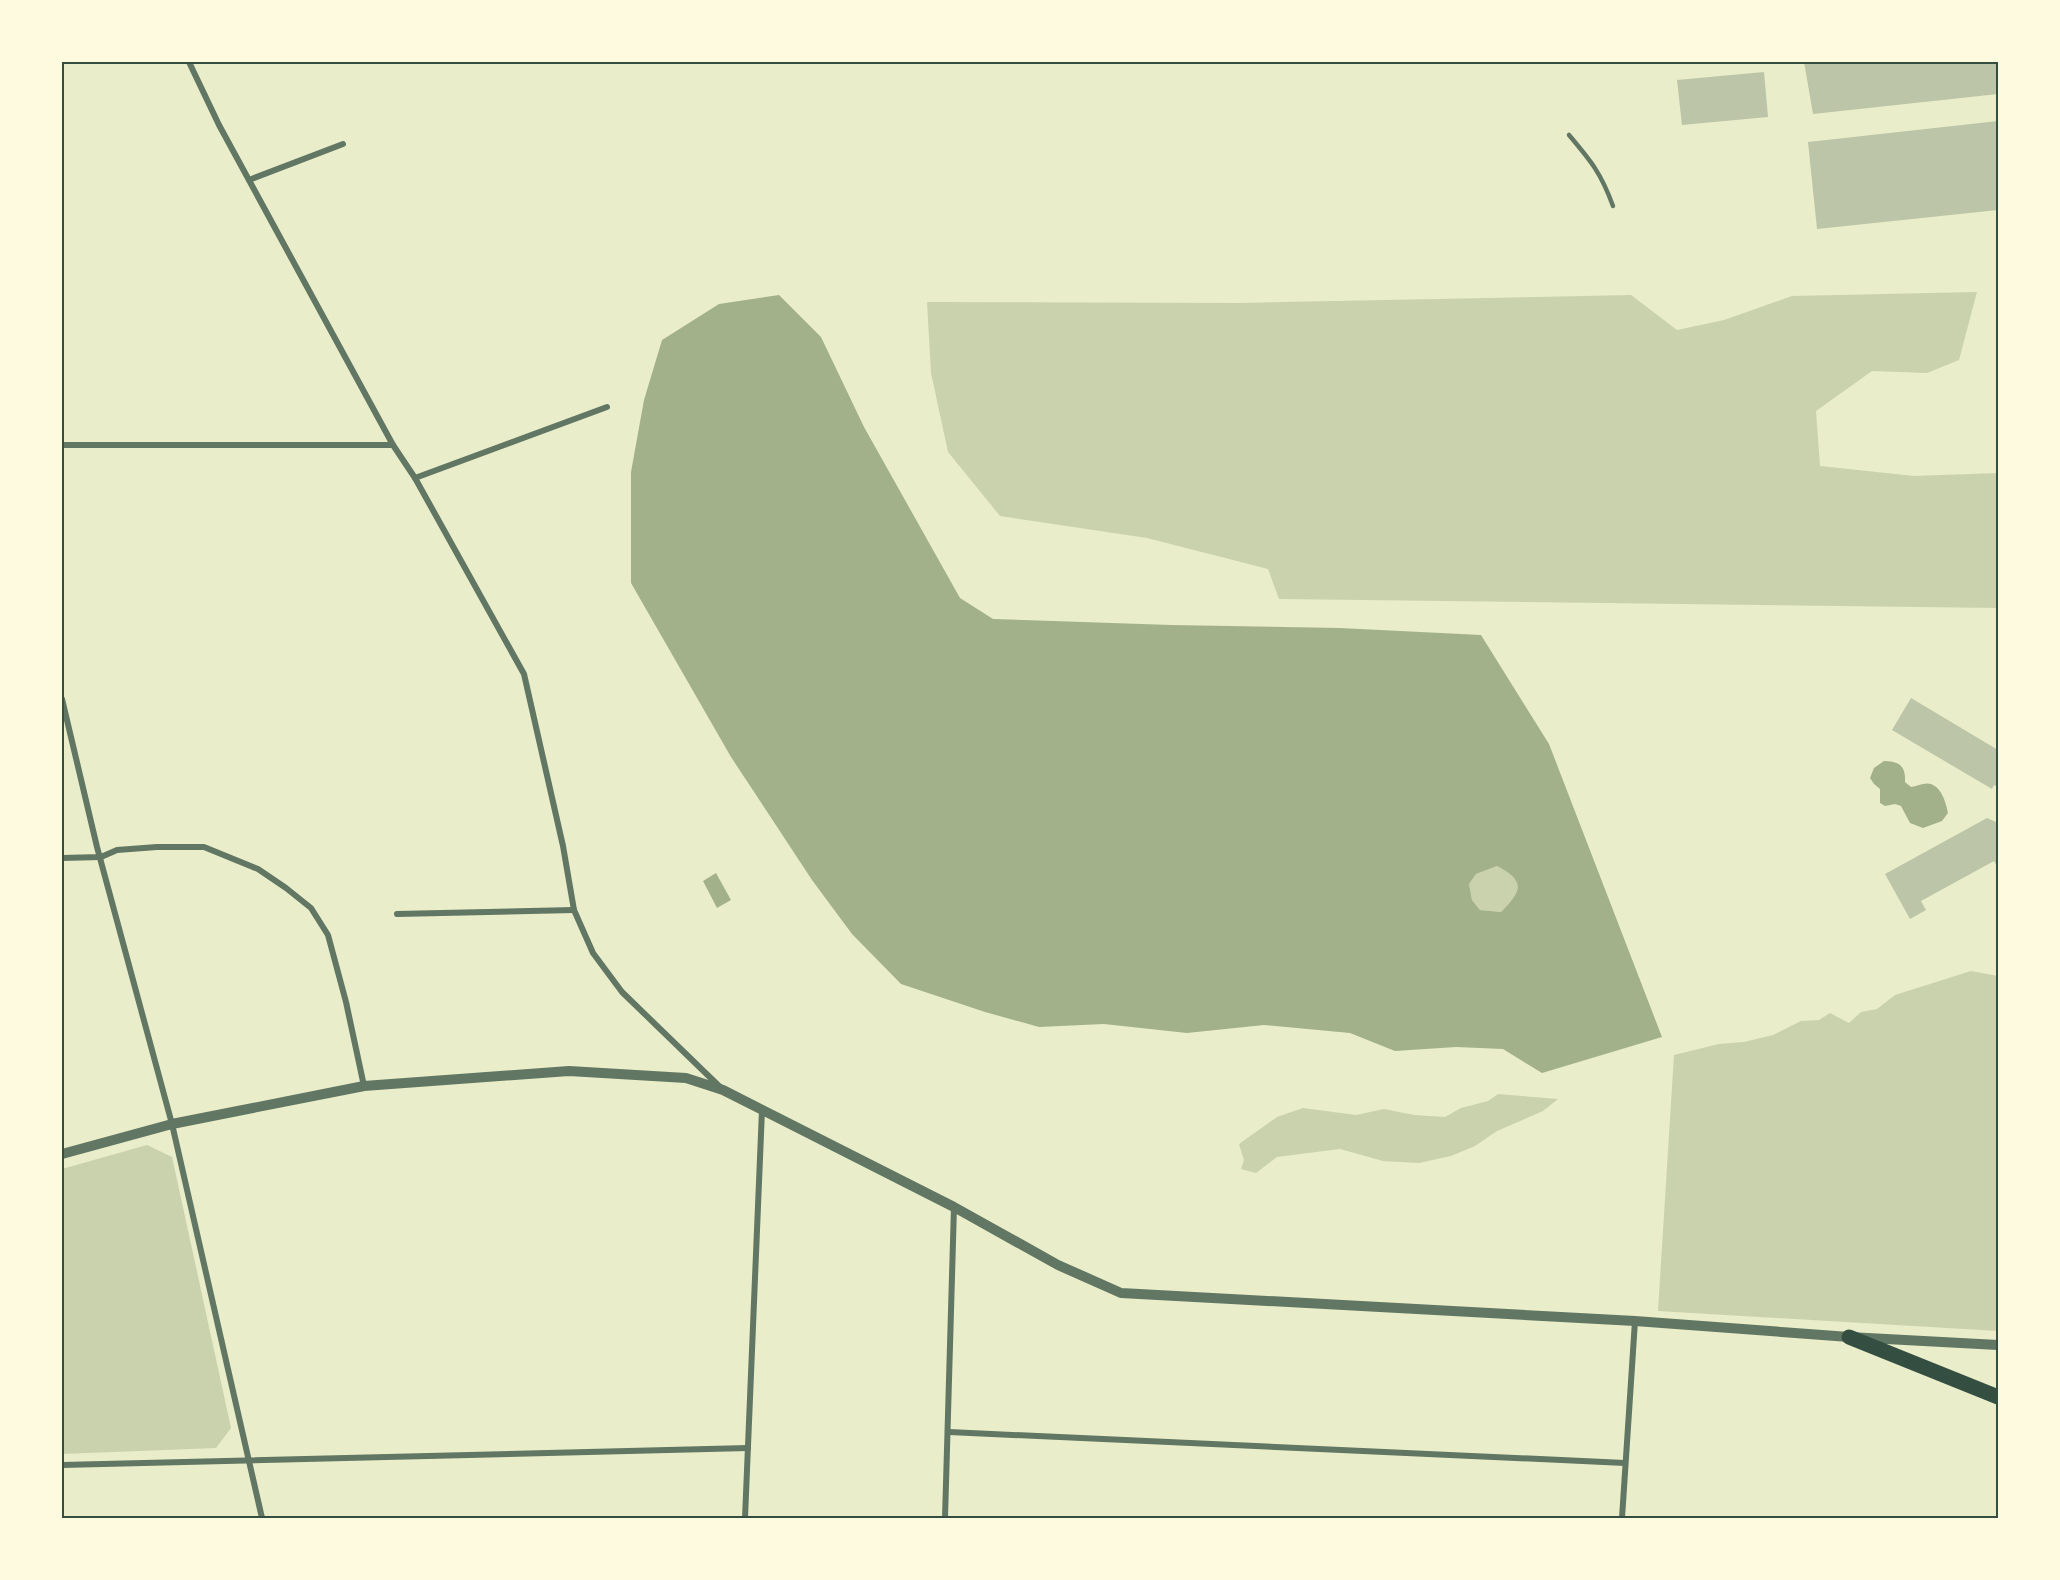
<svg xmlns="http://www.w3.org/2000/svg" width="2060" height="1580" font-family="Manrope,sans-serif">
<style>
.green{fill:#cad2ad}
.water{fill:#a3b18a;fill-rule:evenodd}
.building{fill:#bcc5a7}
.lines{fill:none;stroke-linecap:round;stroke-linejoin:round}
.service{stroke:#617663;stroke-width:4.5}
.minor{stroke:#617663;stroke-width:6}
.tertiary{stroke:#617663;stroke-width:10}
.primary{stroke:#344e41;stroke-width:15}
.neatline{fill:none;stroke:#344e41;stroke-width:2}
</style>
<rect width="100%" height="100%" fill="#e9edc9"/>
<g class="green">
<polygon points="1977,292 1959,360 1927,373 1872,371 1816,411 1820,466 1914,476 1998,473 1998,608 1279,599 1268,569 1147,538 1000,516 948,452 931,373 927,302 1239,303 1631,295 1677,330 1724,320 1792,296"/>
<path d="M 1497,866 C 1525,881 1523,890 1501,912 L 1480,910 L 1472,900 L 1469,884 L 1476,874 Z"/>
<polygon points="1971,971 1998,976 1998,1331 1658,1311 1674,1055 1719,1044 1744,1042 1773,1035 1801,1021 1819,1020 1830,1013 1849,1023 1861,1012 1877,1009 1895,995"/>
<polygon points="1498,1094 1558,1099 1543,1111 1497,1131 1475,1146 1451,1156 1419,1163 1383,1161 1340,1149 1277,1157 1256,1173 1241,1169 1244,1160 1239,1144 1277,1117 1303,1108 1356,1115 1384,1109 1414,1115 1445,1117 1461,1108 1488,1101"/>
<polygon points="147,1145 172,1157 231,1428 216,1448 62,1454 62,1169"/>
</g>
<g class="water">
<path d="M 779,295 L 821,337 L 864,427 L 960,598 L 993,619 L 1171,625 L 1340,628 L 1481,635 L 1549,744 L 1662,1037 L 1542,1073 L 1503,1049 L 1456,1047 L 1395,1051 L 1350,1033 L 1264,1025 L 1187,1033 L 1104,1024 L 1039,1027 L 985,1012 L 901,984 L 852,934 L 812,880 L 731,757 L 631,583 L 631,472 L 644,400 L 662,340 L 719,304 ZM 1497,866 C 1525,881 1523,890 1501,912 L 1480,910 L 1472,900 L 1469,884 L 1476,874 Z"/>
<path d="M 1884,761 C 1899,761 1906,766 1905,782 L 1911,787 C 1917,786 1925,782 1931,784 C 1942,788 1946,803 1948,813 L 1942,821 L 1923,828 L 1910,823 L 1901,806 L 1895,804 L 1885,806 L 1880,803 L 1880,789 L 1874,784 L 1870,778 L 1874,768 Z"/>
<polygon points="716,873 731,900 717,908 703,881"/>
</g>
<g class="building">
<polygon points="1804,62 1998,62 1998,94 1813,114"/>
<polygon points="1764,72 1768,117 1682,125 1677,80"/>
<polygon points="1998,121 1998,210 1817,229 1808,142"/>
<polygon points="1911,698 1998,750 1998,787 1994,785 1992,789 1892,730"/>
<polygon points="1987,818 1996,822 1997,818 1998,818 1998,868 1994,861 1921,901 1926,910 1910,919 1885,874"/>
</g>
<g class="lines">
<path class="service" d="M 1569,135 C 1591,161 1601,173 1613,206"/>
<g class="minor">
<polyline points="189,62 219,125 393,445 415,478 524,674 563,846 574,910 593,953 622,992 720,1087"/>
<polyline points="249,180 343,144"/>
<polyline points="62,445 393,445"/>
<polyline points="415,478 607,407"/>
<polyline points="62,699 97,847 172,1124 262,1518"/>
<polyline points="62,858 101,857 117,850 157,847 204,847 258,869 286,888 311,908 328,935 346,1002 364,1086"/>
<polyline points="397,914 574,910"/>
<polyline points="949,1432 1625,1463"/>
<polyline points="62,1465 748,1448"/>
<polyline points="745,1518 762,1110"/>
<polyline points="945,1518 954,1207"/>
<polyline points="1622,1518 1635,1321"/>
</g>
<polyline class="tertiary" points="62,1154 172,1124 364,1086 569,1071 686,1078 723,1090 954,1207 1058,1265 1121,1293 1635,1321 1849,1337 1998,1345"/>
<polyline class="primary" points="1849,1337 1998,1397"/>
</g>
<rect width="2060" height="1580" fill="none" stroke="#fefae0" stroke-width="126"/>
<rect x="63" y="63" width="1934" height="1454" class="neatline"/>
</svg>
